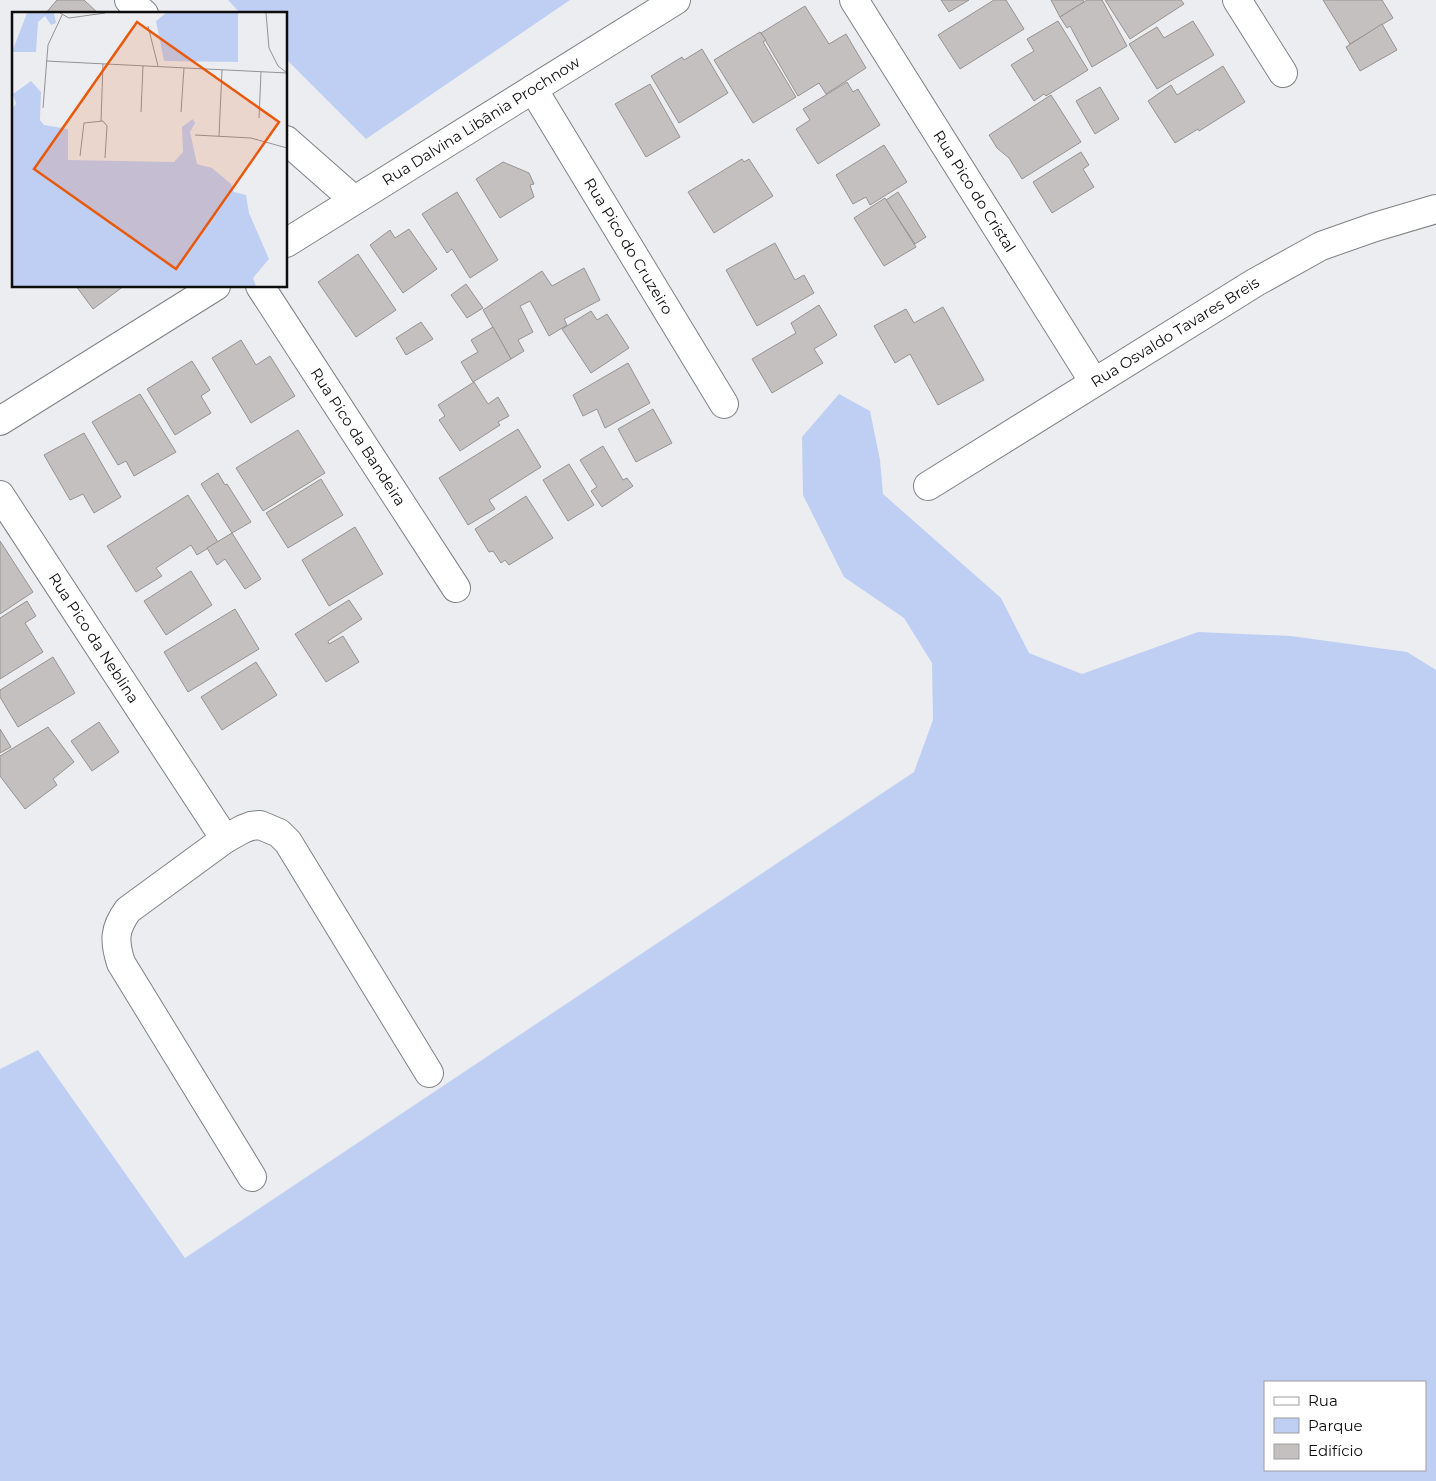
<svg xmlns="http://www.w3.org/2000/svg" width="1436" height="1481" font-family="Montserrat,sans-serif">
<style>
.green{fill:#bfcff4;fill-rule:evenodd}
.building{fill:#c4c0bf;stroke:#969392}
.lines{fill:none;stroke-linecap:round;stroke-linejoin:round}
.street-casing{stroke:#808184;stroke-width:30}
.street{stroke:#fff;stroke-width:28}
.labels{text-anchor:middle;stroke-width:4;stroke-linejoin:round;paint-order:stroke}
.street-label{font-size:15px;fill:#0d0d0e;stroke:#fff}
.inset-road{fill:none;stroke:#939396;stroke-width:1}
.view{fill:#e8590c;fill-opacity:0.15;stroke:#e8590c;stroke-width:2.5}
.inset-edge{fill:none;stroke:#0d0d0e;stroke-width:2.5}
</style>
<rect width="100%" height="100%" fill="#ecedf0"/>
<g class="green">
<polygon points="228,0 570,0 366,139 286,59 286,14 241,14"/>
<path d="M 839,394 L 870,411 L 880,460 L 883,494 L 1001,598 L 1029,653 L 1082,674 L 1198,632 L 1291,636 L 1407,652 L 1436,670 L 1436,1481 L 0,1481 L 0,1069 L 38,1050 L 185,1258 L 914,772 L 933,720 L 932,663 L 904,618 L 844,577 L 803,495 L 802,437 ZM 1265,1382 L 1425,1382 L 1425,1470 L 1265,1470 Z"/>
</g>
<g class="building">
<polygon points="57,0 84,0 99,14 45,14"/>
<polygon points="941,0 969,0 949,12"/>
<polygon points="994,0 1006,0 1024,29 960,69 938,35"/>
<polygon points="1051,0 1083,0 1084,2 1060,17"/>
<polygon points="1087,0 1102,0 1127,46 1092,67 1070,26 1067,28 1060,17"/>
<polygon points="1105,0 1181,0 1184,4 1130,39"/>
<polygon points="1323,0 1382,0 1393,18 1350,44"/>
<polygon points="805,6 829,44 846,34 866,68 826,94 819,83 798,96 761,33"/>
<polygon points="1058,21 1088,70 1046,96 1044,94 1034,101 1011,65 1034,51 1027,39"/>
<polygon points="1193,21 1214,55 1157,89 1129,44 1157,27 1164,38"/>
<polygon points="1382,24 1397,50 1360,71 1346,47"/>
<polygon points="760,32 766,40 763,42 796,97 753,123 714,60"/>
<polygon points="702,49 728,93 679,123 651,76 682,57 684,60"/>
<polygon points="1223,66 1245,102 1199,131 1198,129 1175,143 1148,101 1171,85 1177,95"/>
<polygon points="847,82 853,92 858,89 880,125 818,164 796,129 810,120 803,109"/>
<polygon points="650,84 680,137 646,157 615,104"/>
<polygon points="1100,87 1119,119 1095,134 1076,101"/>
<polygon points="1051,95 1081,142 1022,179 1009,158 997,148 989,135"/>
<polygon points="884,145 907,182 870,205 866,197 853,204 836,175"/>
<polygon points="1081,152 1089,165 1083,169 1094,187 1052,213 1033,182"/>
<polygon points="742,159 744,162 749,159 773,196 714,233 688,192"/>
<polygon points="503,162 529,173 534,184 530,185 534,197 500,218 476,179"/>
<polygon points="457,192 498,260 470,278 452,249 447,253 422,214"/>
<polygon points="898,192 926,237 915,244 886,200"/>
<polygon points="885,198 916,247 884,266 854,218"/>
<polygon points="409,229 437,269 403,293 370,245 390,230 395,238"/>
<polygon points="775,243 795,280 804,275 814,293 757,326 726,270"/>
<polygon points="358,254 396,310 356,337 318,282"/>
<polygon points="584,268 600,300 564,319 567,325 549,336 530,301 520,306 533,332 518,340 524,351 511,359 483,310 542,271 552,286"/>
<polygon points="466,284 483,308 467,318 451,295"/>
<polygon points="76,286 124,286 93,309"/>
<polygon points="819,305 837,335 814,349 823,363 772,393 752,359 796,333 791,323"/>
<polygon points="943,307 984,380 938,405 910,354 895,363 874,326 906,309 914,323"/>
<polygon points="591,311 597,320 607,314 629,348 591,373 562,329"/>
<polygon points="421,322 433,339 406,355 396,338"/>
<polygon points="493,327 511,359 473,382 461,362 478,352 471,340"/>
<polygon points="241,340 256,365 270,356 295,396 251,423 212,358"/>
<polygon points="192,361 210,390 201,396 211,413 175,435 147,389"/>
<polygon points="628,363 650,403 605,428 597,409 583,416 573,395"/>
<polygon points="474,382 488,404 498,397 509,416 498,422 500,425 460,451 439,420 445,416 438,405"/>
<polygon points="140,394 176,452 134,476 126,461 118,465 92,422"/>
<polygon points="653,409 672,443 636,462 618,429"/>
<polygon points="518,429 541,467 489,500 495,509 468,525 439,478"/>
<polygon points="298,430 325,473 263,511 236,468"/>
<polygon points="84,433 121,497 94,513 83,494 70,500 44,455"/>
<polygon points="603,446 623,480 627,478 633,486 602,507 591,491 597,487 580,460"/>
<polygon points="569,464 594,505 568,521 543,480"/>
<polygon points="218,473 225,485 227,484 251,522 232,533 201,484"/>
<polygon points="321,479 343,515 288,548 266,513"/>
<polygon points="188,495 218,542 197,555 191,545 156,568 162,576 136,592 107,546"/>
<polygon points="526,496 553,538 509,565 505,560 501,563 493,551 489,552 475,529"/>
<polygon points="355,527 383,574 329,606 302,560"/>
<polygon points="232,533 261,579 245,589 225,559 217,565 207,548"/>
<polygon points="0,541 33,592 0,614"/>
<polygon points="191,571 212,605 166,635 144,601"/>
<polygon points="349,600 362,619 328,641 329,644 343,636 359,662 326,682 295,634"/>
<polygon points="27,601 36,616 25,623 43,652 0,679 0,618"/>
<polygon points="235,609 259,649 188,692 164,652"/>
<polygon points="53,657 75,693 18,727 0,697 0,690"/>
<polygon points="256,662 277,695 222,730 201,697"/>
<polygon points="99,722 119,752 92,771 71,741"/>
<polygon points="48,727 74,762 53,779 57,785 25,809 0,776 0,756"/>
<polygon points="0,729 11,747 0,753"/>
</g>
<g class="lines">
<defs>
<g id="street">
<polyline points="129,0 144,14"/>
<path id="s1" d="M 854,0 L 1094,382"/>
<polyline points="1237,0 1283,73"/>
<path id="s2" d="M 533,89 L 724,404"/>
<polyline points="286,140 354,200"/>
<path id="s3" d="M 286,243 L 676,0"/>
<path id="s4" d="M 260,286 L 456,588"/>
<polyline points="0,421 216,286"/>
<path id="s5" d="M 928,486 L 1256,282 L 1321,246 L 1375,227 L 1436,209"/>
<path id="s6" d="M 0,495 L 225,839"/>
<path d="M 252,1177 L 121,963 C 114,941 114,929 128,910 L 225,839 L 243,829 L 251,826 L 260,825 L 279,833 L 288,842 L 429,1073"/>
</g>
</defs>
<use href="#street" class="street-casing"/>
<use href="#street" class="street"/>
</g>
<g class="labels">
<g class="street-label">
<text dy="5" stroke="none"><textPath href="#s3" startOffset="230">Rua Dalvina Libânia Prochnow</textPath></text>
<text dy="5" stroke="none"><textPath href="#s1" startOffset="226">Rua Pico do Cristal</textPath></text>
<text dy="5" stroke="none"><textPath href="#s2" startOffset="184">Rua Pico do Cruzeiro</textPath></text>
<text dy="5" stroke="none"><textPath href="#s5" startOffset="291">Rua Osvaldo Tavares Breis</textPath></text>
<text dy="5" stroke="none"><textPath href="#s4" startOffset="180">Rua Pico da Bandeira</textPath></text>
<text dy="5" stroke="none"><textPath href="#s6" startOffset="171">Rua Pico da Neblina</textPath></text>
</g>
</g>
<g transform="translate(12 12)">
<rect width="275" height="275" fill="#ecedf0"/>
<path d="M 15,1 L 42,1 L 44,11 L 39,13 L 33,4 L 26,10 L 24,40 L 0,40 ZM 154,1 L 226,1 L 226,50 L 152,49 L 144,9 ZM 19,69 L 29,80 L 28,108 L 32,113 L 56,117 L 56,148 L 162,150 L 171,140 L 170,115 L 181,107 L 183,111 L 178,120 L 185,152 L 200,156 L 219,172 L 222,180 L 234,183 L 237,201 L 257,247 L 241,266 L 244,274 L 0,274 L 0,96 L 4,92 L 1,82 Z" fill="#bfcff4"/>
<path class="inset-road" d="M 48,1 L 57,6 L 93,1M 254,1 L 257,36 L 266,54 L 274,60M 136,14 L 146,54M 34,49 L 275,61M 31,96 L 36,33 L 50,3M 129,100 L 131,54M 169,100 L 172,56M 247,106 L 249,60M 89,109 L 91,52M 183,123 L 239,126 L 275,136M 207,124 L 210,58M 68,144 L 72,111 L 91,109 L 95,114 L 93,146"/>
<path class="view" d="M 125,10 L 267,110 L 164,257 L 22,157 Z"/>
<rect width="275" height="275" class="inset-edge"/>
</g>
<rect x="1264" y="1381" width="162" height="90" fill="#ffffff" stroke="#9e9e9f"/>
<rect x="1274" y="1397" width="25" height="8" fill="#ffffff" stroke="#9e9e9f"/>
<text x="1308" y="1406" font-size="15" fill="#0d0d0e">Rua</text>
<rect x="1274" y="1418" width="25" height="15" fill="#bfcff4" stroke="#9e9e9f"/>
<text x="1308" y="1431" font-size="15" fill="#0d0d0e">Parque</text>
<rect x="1274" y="1444" width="25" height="15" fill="#c4c0bf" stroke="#9e9e9f"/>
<text x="1308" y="1456" font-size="15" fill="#0d0d0e">Edifício</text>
</svg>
